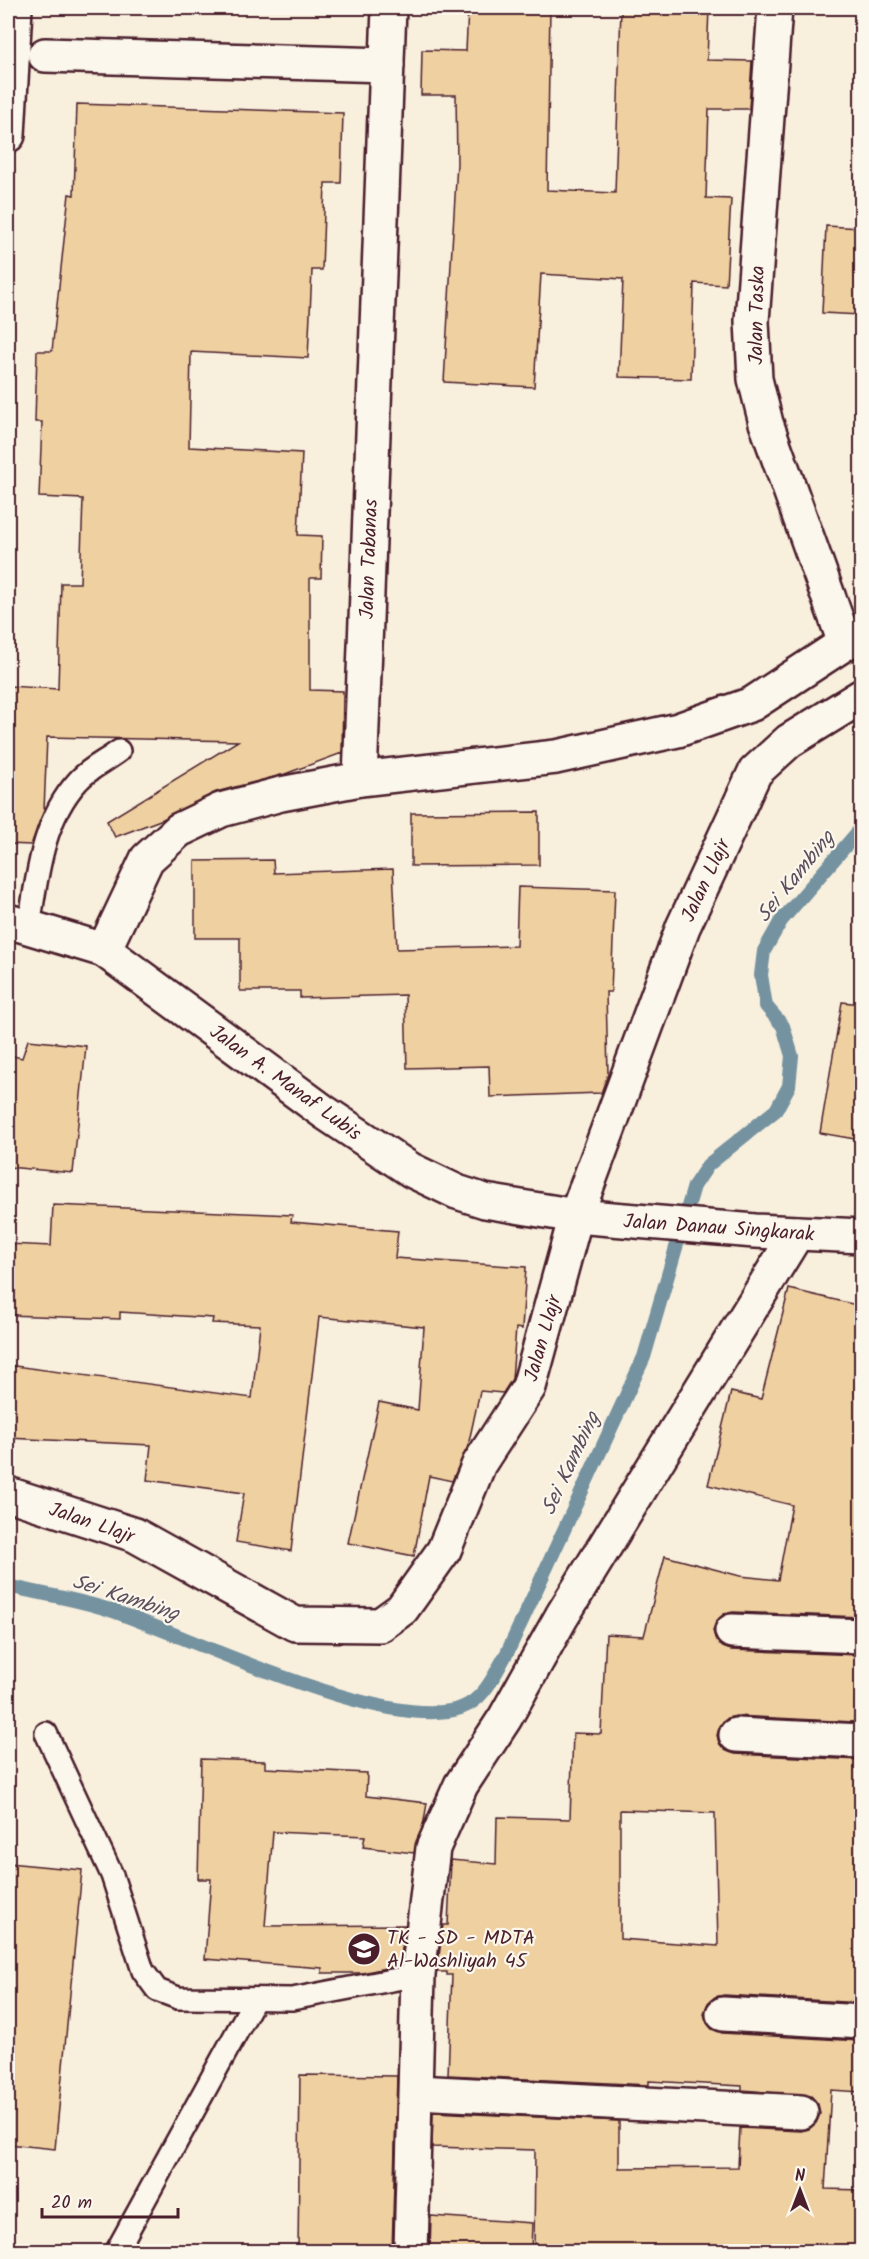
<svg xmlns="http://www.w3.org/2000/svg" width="869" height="2259" font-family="Kalam,sans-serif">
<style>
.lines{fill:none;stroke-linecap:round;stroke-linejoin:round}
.stream{stroke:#7492a0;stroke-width:14}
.building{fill:#eed0a1;stroke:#4a1f2b;stroke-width:1.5;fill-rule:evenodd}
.service-casing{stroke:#4a1f2b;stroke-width:26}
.minor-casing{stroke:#4a1f2b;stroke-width:38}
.tertiary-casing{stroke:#4a1f2b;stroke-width:38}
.service{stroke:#fbf7ec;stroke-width:21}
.minor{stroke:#fbf7ec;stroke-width:33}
.tertiary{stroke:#fbf7ec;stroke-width:33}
.labels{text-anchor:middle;stroke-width:4.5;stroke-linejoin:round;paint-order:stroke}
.street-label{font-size:20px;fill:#4a1f2b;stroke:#fbf7ec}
.poi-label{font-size:20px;fill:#4a1f2b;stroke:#fbf7ec;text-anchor:start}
.water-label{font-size:21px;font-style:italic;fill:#5c4f5c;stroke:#fbf7ec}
</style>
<rect width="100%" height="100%" fill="#f8efdd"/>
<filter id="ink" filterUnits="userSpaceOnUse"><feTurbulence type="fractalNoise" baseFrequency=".0167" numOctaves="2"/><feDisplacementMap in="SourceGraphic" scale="12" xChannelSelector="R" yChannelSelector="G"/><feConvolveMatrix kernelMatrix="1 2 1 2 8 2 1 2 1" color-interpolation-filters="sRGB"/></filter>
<g filter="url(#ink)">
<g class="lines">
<path class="stream" d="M 8,1586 C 41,1594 77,1599 110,1610 C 189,1636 387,1734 461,1708 C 485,1700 495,1673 507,1653 L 644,1357 L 694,1186 L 708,1165 L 776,1110 L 789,1086 L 792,1056 L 783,1026 L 766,1006 L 761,975 L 764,951 L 781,921 L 862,827"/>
</g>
<g class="building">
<polygon points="468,8 550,8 547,190 615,193 621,8 709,8 707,60 752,61 749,109 709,109 706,198 731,199 726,285 694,283 691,379 619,377 623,279 541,274 534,387 444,382 457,163 456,95 421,95 422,50 466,51"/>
<polygon points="77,104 343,113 341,183 325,183 322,270 312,270 308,358 191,352 189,447 302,453 298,535 322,536 321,578 310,578 310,690 343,691 342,753 285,774 216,792 163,819 115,837 107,821 238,741 47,737 44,811 31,845 8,844 8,686 58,689 61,583 80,583 83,499 39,497 42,422 35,422 37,351 52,351 69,194 74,195"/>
<polygon points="826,226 861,228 861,315 822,313"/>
<polygon points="539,812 539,865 411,866 411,813"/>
<polygon points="273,860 274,873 393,869 397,949 516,946 518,887 615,890 611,992 606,992 608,1074 601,1093 490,1097 489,1066 407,1068 405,995 300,998 300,991 240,991 240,938 195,938 195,861"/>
<polygon points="842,1002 861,1004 861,1140 820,1133"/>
<polygon points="28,1040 86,1046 73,1173 8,1167 8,1055 22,1058"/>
<polygon points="53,1205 292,1215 291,1222 398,1231 395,1258 526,1267 522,1329 516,1328 512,1379 503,1393 480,1391 468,1446 452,1481 429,1476 414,1556 348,1543 379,1402 418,1410 424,1327 319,1317 291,1551 236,1542 244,1493 147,1480 151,1445 8,1438 8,1365 252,1398 260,1325 212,1323 213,1318 120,1312 120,1319 8,1315 8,1244 51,1246"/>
<path d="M 789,1289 L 861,1306 L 861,1617 L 733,1612 L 724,1614 L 717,1621 L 713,1631 L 716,1640 L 723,1647 L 731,1650 L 859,1655 L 854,1722 L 736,1716 L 728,1718 L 721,1724 L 717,1735 L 719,1743 L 725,1750 L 735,1754 L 861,1760 L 861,2003 L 724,1995 L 715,1997 L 708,2003 L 704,2014 L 707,2023 L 712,2029 L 722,2033 L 861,2041 L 861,2092 L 831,2090 L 825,2189 L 861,2190 L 861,2252 L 534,2252 L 535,2150 L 432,2147 L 433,2112 L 619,2121 L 619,2168 L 738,2167 L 740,2128 L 801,2131 L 809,2129 L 816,2123 L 820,2114 L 818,2104 L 811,2096 L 742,2090 L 742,2086 L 649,2081 L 649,2085 L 448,2075 L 452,1975 L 447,1975 L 447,1972 L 437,1972 L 443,1925 L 448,1925 L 451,1860 L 496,1864 L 497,1817 L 570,1819 L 573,1733 L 601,1734 L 606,1634 L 644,1636 L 665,1556 L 740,1576 L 778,1580 L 792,1505 L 708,1485 L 731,1392 L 761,1399 ZM 620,1810 L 715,1813 L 718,1946 L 620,1939 Z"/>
<polygon points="201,1759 265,1761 265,1768 367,1773 366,1796 427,1803 424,1821 414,1853 363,1847 365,1836 273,1832 265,1926 405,1925 400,1965 362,1973 322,1973 322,1968 205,1959 211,1879 198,1879"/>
<polygon points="8,1863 82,1870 55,2149 8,2144"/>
<polygon points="300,2075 397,2076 392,2252 298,2252"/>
<polygon points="431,2216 532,2223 531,2252 430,2252"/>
</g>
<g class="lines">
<defs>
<g id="service">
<path d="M 29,927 C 37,877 42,820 78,781 C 88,769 106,761 119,751"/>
<polyline points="46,1733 112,1875 143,1971 157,1990 178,1998 292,1999 418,1975"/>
<polyline points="116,2252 255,1999"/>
</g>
<g id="minor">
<polyline points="775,8 752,321 755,379 766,423 845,643"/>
<polyline points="45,55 387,65"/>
<polyline points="8,135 15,8"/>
<polyline points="360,779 389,8"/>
<polyline points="104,950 147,859 179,830 221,810 281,794 360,779 556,757 678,730 752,704 862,632"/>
<polyline points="8,1494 135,1535 295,1624 380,1625 402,1609 444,1550 479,1464 529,1387 576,1216 683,927 755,772 789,741 862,696"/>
<polyline points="732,1631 862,1636"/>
<polyline points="736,1735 862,1741"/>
<polyline points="723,2014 862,2022"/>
<polyline points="416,2092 801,2112"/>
<polyline points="411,2252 418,1975 433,1848 461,1785 505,1718 562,1616 797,1233"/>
</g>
<polyline id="tertiary" points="8,921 104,950 324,1112 411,1170 457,1192 485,1201 576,1216 755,1231 862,1236"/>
</defs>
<use href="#service" class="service-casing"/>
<use href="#minor" class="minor-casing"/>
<use href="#tertiary" class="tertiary-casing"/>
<use href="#service" class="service"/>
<use href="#minor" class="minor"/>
<use href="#tertiary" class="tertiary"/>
</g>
</g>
<defs>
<symbol id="school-disc" viewBox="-11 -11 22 22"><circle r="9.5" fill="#4a1f2b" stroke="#fbf7ec"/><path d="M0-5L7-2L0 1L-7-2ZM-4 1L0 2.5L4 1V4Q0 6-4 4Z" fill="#fff"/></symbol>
</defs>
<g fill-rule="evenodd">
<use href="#school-disc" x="345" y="1930" width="38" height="38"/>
</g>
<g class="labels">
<g class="street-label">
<text transform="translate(756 315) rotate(-89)" y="7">Jalan Taska</text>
<text transform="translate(368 559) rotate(-88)" y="7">Jalan Tabanas</text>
<text transform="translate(705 880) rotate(-65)" y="7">Jalan Llajr</text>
<text transform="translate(286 1082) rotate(36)" y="7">Jalan A. Manaf Lubis</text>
<text transform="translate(719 1227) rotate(4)" y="7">Jalan Danau Singkarak</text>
<text transform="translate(542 1338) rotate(-74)" y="7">Jalan Llajr</text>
<text transform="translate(92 1522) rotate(19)" y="7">Jalan Llajr</text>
</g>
<g class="poi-label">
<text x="387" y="1944">TK - SD - MDTA<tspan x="387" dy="23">Al-Washliyah 45</tspan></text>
</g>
<g class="water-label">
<text transform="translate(795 876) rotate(-51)" y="7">Sei Kambing</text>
<text transform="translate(570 1463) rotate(-65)" y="7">Sei Kambing</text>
<text transform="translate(126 1597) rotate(18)" y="7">Sei Kambing</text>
</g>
</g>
<rect width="869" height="2259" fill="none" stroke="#fbf7ec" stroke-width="30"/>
<rect x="15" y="15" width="839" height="2229" fill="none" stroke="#4a1f2b" stroke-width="2" filter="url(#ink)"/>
<g transform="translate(800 2190)" stroke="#fbf7ec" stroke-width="4.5" paint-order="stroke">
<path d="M0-4.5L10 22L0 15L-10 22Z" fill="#4a1f2b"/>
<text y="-9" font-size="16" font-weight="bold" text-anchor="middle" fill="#4a1f2b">N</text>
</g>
<path d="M42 2208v9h136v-9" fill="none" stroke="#4a1f2b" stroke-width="3"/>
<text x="51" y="2208" font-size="18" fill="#4a1f2b" stroke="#fbf7ec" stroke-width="4.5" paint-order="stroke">20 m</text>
</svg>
